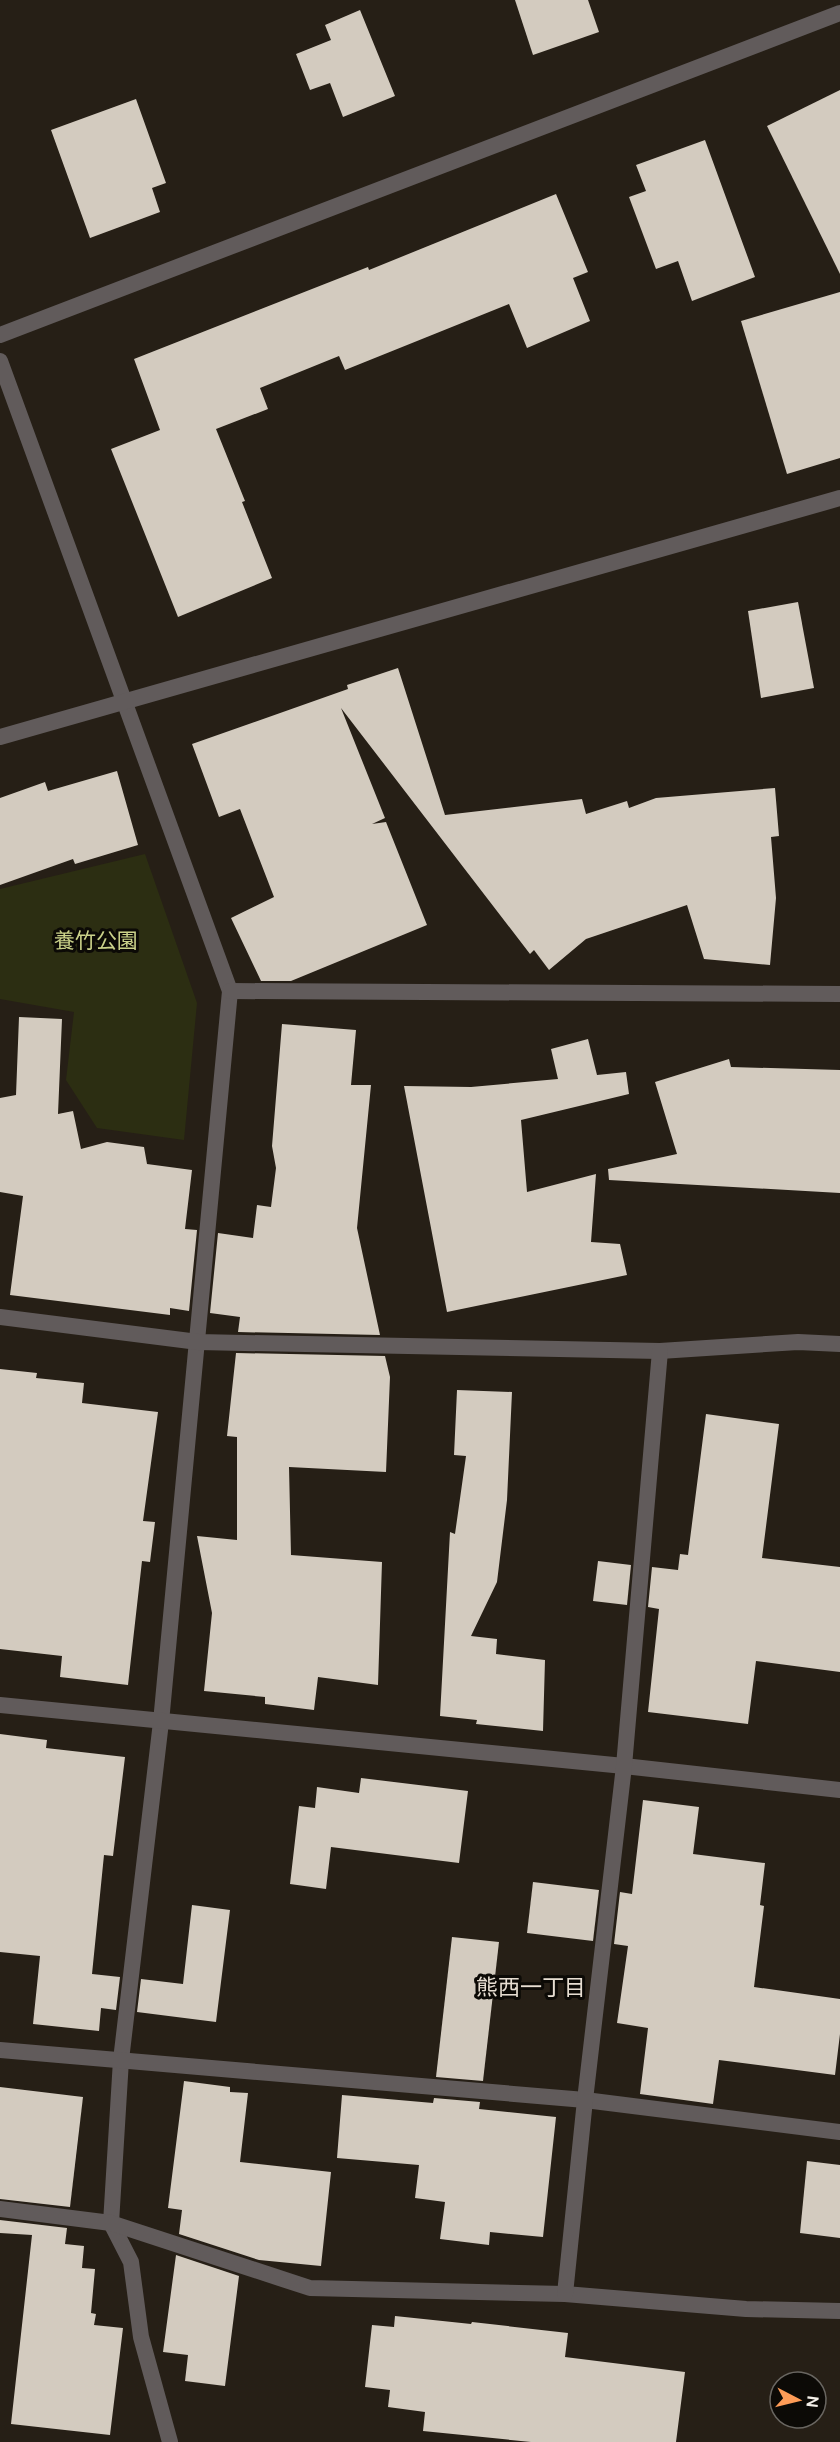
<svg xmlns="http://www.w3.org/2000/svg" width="840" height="2442" font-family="'DM Sans','Noto Sans JP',sans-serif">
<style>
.green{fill:#2c2e12}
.building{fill:#d3cbbf}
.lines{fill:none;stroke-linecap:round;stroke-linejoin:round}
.minor{stroke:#615b5b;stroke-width:16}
.labels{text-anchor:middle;stroke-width:6;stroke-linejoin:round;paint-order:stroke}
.park-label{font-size:21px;fill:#cbd28a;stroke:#0c0a06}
.neighbourhood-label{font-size:22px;fill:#e7ded2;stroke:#0c0a06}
</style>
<rect width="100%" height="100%" fill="#261f16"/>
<polygon class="green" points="145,854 197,1003 184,1140 97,1128 66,1080 74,1012 0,999 0,889"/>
<g class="building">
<polygon points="515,0 588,0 599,32 533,55"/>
<polygon points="360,10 395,96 343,117 330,83 310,90 296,54 331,40 325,25"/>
<polygon points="840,90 840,274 767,126"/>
<polygon points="136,99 166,183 152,188 160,212 90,238 51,130"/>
<polygon points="705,140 755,277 692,301 678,261 656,269 629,197 646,191 636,165"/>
<polygon points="556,194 588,272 573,278 590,321 527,348 509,304 345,370 339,356 260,388 268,409 216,429 245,501 242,502 272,578 178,617 111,449 160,430 134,359 368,267 369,270"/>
<polygon points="840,292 840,458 787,474 741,321"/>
<polygon points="798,602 814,688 761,698 748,611"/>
<polygon points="398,668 445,815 582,799 586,814 627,801 629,808 656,798 775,788 779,836 771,837 776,898 770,965 704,959 687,905 586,939 549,970 534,950 530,954 341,708 385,818 372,824 386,822 427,925 291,981 261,981 231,918 274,897 240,809 219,817 192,744 348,689 347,685"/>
<polygon points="117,771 138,845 75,864 73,859 0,885 0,798 45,782 48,791"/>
<polygon points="19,1017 62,1019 58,1114 73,1111 81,1149 107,1142 144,1147 147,1164 192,1170 185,1229 197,1230 189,1311 170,1308 170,1315 10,1295 23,1196 0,1192 0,1098 16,1095"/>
<polygon points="282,1024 356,1030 351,1085 371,1085 357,1228 380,1335 238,1332 240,1317 210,1313 218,1233 253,1238 257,1205 271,1207 276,1168 272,1146"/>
<polygon points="588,1039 597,1075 626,1072 629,1094 521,1120 527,1192 596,1174 591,1242 620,1244 627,1275 447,1312 404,1086 471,1087 558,1079 551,1049"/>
<polygon points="729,1059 731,1067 840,1070 840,1193 609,1180 608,1169 677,1154 655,1082"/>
<polygon points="236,1353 385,1356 390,1377 386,1472 289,1467 291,1555 382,1562 378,1685 318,1677 314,1710 265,1704 265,1697 204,1691 212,1613 197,1536 237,1540 237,1437 227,1436"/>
<polygon points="0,1369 37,1373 36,1378 84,1383 82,1403 158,1412 143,1521 155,1522 150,1562 142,1561 128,1685 60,1677 62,1656 0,1649"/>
<polygon points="457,1390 512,1392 507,1500 497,1582 471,1636 497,1639 496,1654 545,1660 543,1731 476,1724 477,1720 440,1716 450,1532 455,1534 466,1456 454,1455"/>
<polygon points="706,1414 779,1424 762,1558 840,1567 840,1672 756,1661 748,1724 648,1712 659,1609 648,1607 652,1567 678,1570 680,1554 688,1555"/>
<polygon points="598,1561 631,1565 627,1605 593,1601"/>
<polygon points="0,1734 47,1740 46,1748 125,1757 113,1856 104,1855 92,1974 120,1977 116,2010 101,2008 99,2031 33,2024 40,1956 0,1952"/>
<polygon points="361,1778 468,1791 459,1863 331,1847 326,1889 290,1884 299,1806 315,1808 317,1787 359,1793"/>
<polygon points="643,1800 699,1807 693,1854 765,1863 760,1905 764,1906 754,1987 840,1999 840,2034 835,2075 719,2060 713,2104 640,2094 648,2028 617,2023 628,1946 614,1944 620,1892 632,1894"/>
<polygon points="533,1882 599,1890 593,1941 527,1933"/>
<polygon points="192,1905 230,1910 216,2022 137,2012 141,1979 183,1984"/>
<polygon points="452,1937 499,1942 483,2081 436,2077"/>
<polygon points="184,2081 230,2087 230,2092 248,2093 240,2162 331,2172 321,2266 259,2260 179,2234 182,2210 168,2208"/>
<polygon points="0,2087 83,2097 70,2207 0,2199"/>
<polygon points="342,2095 433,2103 434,2098 480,2102 479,2109 556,2117 543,2237 490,2232 489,2245 440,2239 445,2202 415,2198 419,2165 337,2158"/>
<polygon points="807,2161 840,2165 840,2238 800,2233"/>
<polygon points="0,2220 67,2228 65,2244 84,2246 82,2268 95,2269 91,2313 96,2314 94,2325 123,2328 110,2435 11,2424 32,2235 0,2233"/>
<polygon points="176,2255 239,2276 225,2386 185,2381 188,2355 163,2352"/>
<polygon points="395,2316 471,2324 472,2322 568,2333 565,2357 685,2372 676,2442 531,2442 423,2431 425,2412 388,2407 390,2390 365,2387 372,2325 394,2327"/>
</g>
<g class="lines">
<g class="minor">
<polyline points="0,335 840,13"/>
<polyline points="0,361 230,991 161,1722 121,2060 111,2223 131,2262 141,2337 170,2442"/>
<polyline points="0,737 840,498"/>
<polyline points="230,991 840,994"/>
<polyline points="0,1317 198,1342 660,1351 798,1342 840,1344"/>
<polyline points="0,1705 624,1766 840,1790"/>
<polyline points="0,2050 585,2100 840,2132"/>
<polyline points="0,2209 111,2223 310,2288 565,2294 746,2309 840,2311"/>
<polyline points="565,2294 585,2100 624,1766 660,1351"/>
</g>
</g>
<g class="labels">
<g class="park-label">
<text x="96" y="948">養竹公園</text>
</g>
<g class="neighbourhood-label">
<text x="531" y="1995">熊西一丁目</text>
</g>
</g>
<g transform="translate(798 2400) rotate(97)"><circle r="28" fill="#0c0a06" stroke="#696661" stroke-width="1.5"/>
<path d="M0-4.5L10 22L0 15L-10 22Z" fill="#fe9c57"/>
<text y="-9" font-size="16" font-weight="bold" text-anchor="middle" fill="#f4f0e9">N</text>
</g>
</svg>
